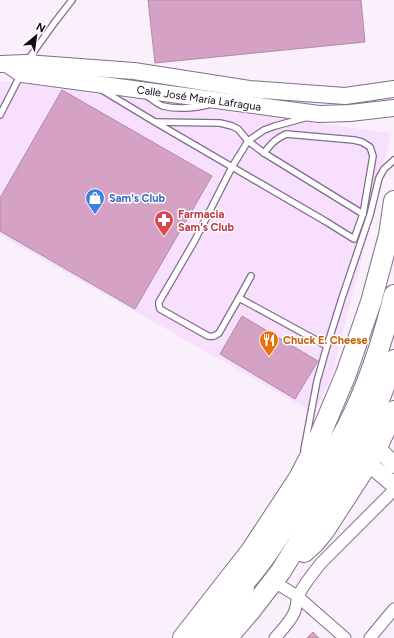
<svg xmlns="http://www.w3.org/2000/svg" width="394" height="638" font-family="Figtree,sans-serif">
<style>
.built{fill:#f7dffd}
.building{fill:#d5a2c6;stroke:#ac8ca2}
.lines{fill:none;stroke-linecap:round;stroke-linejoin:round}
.lane-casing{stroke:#826d89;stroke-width:8}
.street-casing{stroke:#826d89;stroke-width:13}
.secondary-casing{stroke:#826d89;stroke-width:18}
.highway-casing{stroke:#826d89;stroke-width:22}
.lane{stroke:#fff;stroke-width:5.5}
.street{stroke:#fff;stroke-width:11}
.secondary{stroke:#fff;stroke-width:16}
.highway{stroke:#fff;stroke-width:20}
.labels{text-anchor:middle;stroke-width:3;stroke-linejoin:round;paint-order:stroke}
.street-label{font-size:11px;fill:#120a14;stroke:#fff}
.shop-label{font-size:11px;font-weight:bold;fill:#366cbe;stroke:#fff;text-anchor:start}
.health-label{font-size:11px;font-weight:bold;fill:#be3a42;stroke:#fff;text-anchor:start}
.food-label{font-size:11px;font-weight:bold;fill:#c56008;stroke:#fff;text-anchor:start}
</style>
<rect width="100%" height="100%" fill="#f9f0fc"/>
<polygon class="built" points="0,81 391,133 362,258 331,378 314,413 0,235"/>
<g class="building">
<polygon points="148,0 361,0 365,42 155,63"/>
<polygon points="62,90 212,176 135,309 0,231 0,198"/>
<polygon points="242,316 318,361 295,399 220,354"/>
<polygon points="313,632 319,638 307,638"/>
</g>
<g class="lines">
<defs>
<g id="lane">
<polyline points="27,61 55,22 72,0"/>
<path d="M 102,90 L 155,122 L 325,221 L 354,239 L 363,214 L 373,156 L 370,147 L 362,142 L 354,140 L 286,134 C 275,139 271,144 264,153"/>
<path d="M 147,96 C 152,99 157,104 163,106 C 178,110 193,108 207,105"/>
<polyline points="0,115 21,74"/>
<polyline points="156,122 220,123 232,126 238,129 248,141 264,153 363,214"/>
<path d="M 251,276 L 239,298 L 219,333 C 215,336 213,337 208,336 L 160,309 L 159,305 L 159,302 L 194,242 L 232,167 L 248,141 L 264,130 L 275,126 L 308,117"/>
<polyline points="239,298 327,346"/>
<polyline points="304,450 317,381 327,346 342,298 370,215 379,178 384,169 394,160"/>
</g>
<g id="street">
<polyline points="273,581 297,596 345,638"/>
<path d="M 275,638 C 282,630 290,622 294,613 C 297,607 296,600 299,594 C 305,583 313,573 321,563 L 394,490"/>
<polyline points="370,638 394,609"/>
</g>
<g id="secondary">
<polyline points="0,64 26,63 134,71 249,89 345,96 394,89"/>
<polyline points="8,65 22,74 319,114 350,113 394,108"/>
<polyline points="377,447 394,465"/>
<polyline points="368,463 394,485"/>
</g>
<g id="highway">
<polyline points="304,552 315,542 324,531 368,463 377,447 394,411"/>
<path d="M 231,596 C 239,588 247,580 254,571 C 265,558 274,543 284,529 C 307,497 327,463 346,429 C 367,388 383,340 394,295"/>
<polyline points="183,638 251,551 299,478 316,445 346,374 371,302 389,235 394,201"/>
<polyline points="204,638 227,612 244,587"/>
<polyline points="227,638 251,610 281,571 348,463 366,429 381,395 394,360"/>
</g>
</defs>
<use href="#lane" class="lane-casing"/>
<use href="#street" class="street-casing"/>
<use href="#secondary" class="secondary-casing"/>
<use href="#highway" class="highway-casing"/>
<use href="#lane" class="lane"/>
<use href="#street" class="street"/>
<use href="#secondary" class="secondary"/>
<use href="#highway" class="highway"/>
</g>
<defs>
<symbol id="shop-pin" viewBox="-11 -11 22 30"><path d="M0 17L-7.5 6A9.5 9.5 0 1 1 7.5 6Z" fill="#3f7fe0" stroke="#fff"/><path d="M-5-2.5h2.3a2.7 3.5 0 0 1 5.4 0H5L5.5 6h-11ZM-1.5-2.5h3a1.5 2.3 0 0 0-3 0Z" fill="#fff"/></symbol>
<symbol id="pharmacy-pin" viewBox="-11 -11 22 30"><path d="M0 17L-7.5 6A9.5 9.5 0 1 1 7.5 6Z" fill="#e0444e" stroke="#fff"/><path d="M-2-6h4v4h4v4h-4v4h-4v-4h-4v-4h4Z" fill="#fff"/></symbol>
<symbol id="restaurant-pin" viewBox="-11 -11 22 30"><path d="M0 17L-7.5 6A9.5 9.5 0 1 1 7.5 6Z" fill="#e8710a" stroke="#fff"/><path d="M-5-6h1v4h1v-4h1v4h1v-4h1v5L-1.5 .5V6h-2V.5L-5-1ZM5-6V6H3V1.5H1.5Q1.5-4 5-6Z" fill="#fff"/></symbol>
</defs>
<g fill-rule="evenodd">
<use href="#shop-pin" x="84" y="187" width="22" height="30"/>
<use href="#pharmacy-pin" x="153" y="209" width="22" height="30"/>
<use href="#restaurant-pin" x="258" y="329" width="22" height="30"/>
</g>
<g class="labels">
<g class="street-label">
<text transform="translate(199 98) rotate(8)" y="4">Calle José María Lafragua</text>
</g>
<g class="shop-label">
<text x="109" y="202">Sam's Club</text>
</g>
<g class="health-label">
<text x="178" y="218">Farmacia<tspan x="178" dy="13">Sam's Club</tspan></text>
</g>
<g class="food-label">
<text x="283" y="344">Chuck E. Cheese</text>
</g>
</g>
<g transform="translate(36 36) rotate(29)" stroke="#ffffff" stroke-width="3" paint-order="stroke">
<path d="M0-3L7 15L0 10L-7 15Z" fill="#120a14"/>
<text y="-6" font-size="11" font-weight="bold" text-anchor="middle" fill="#120a14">N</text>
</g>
</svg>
